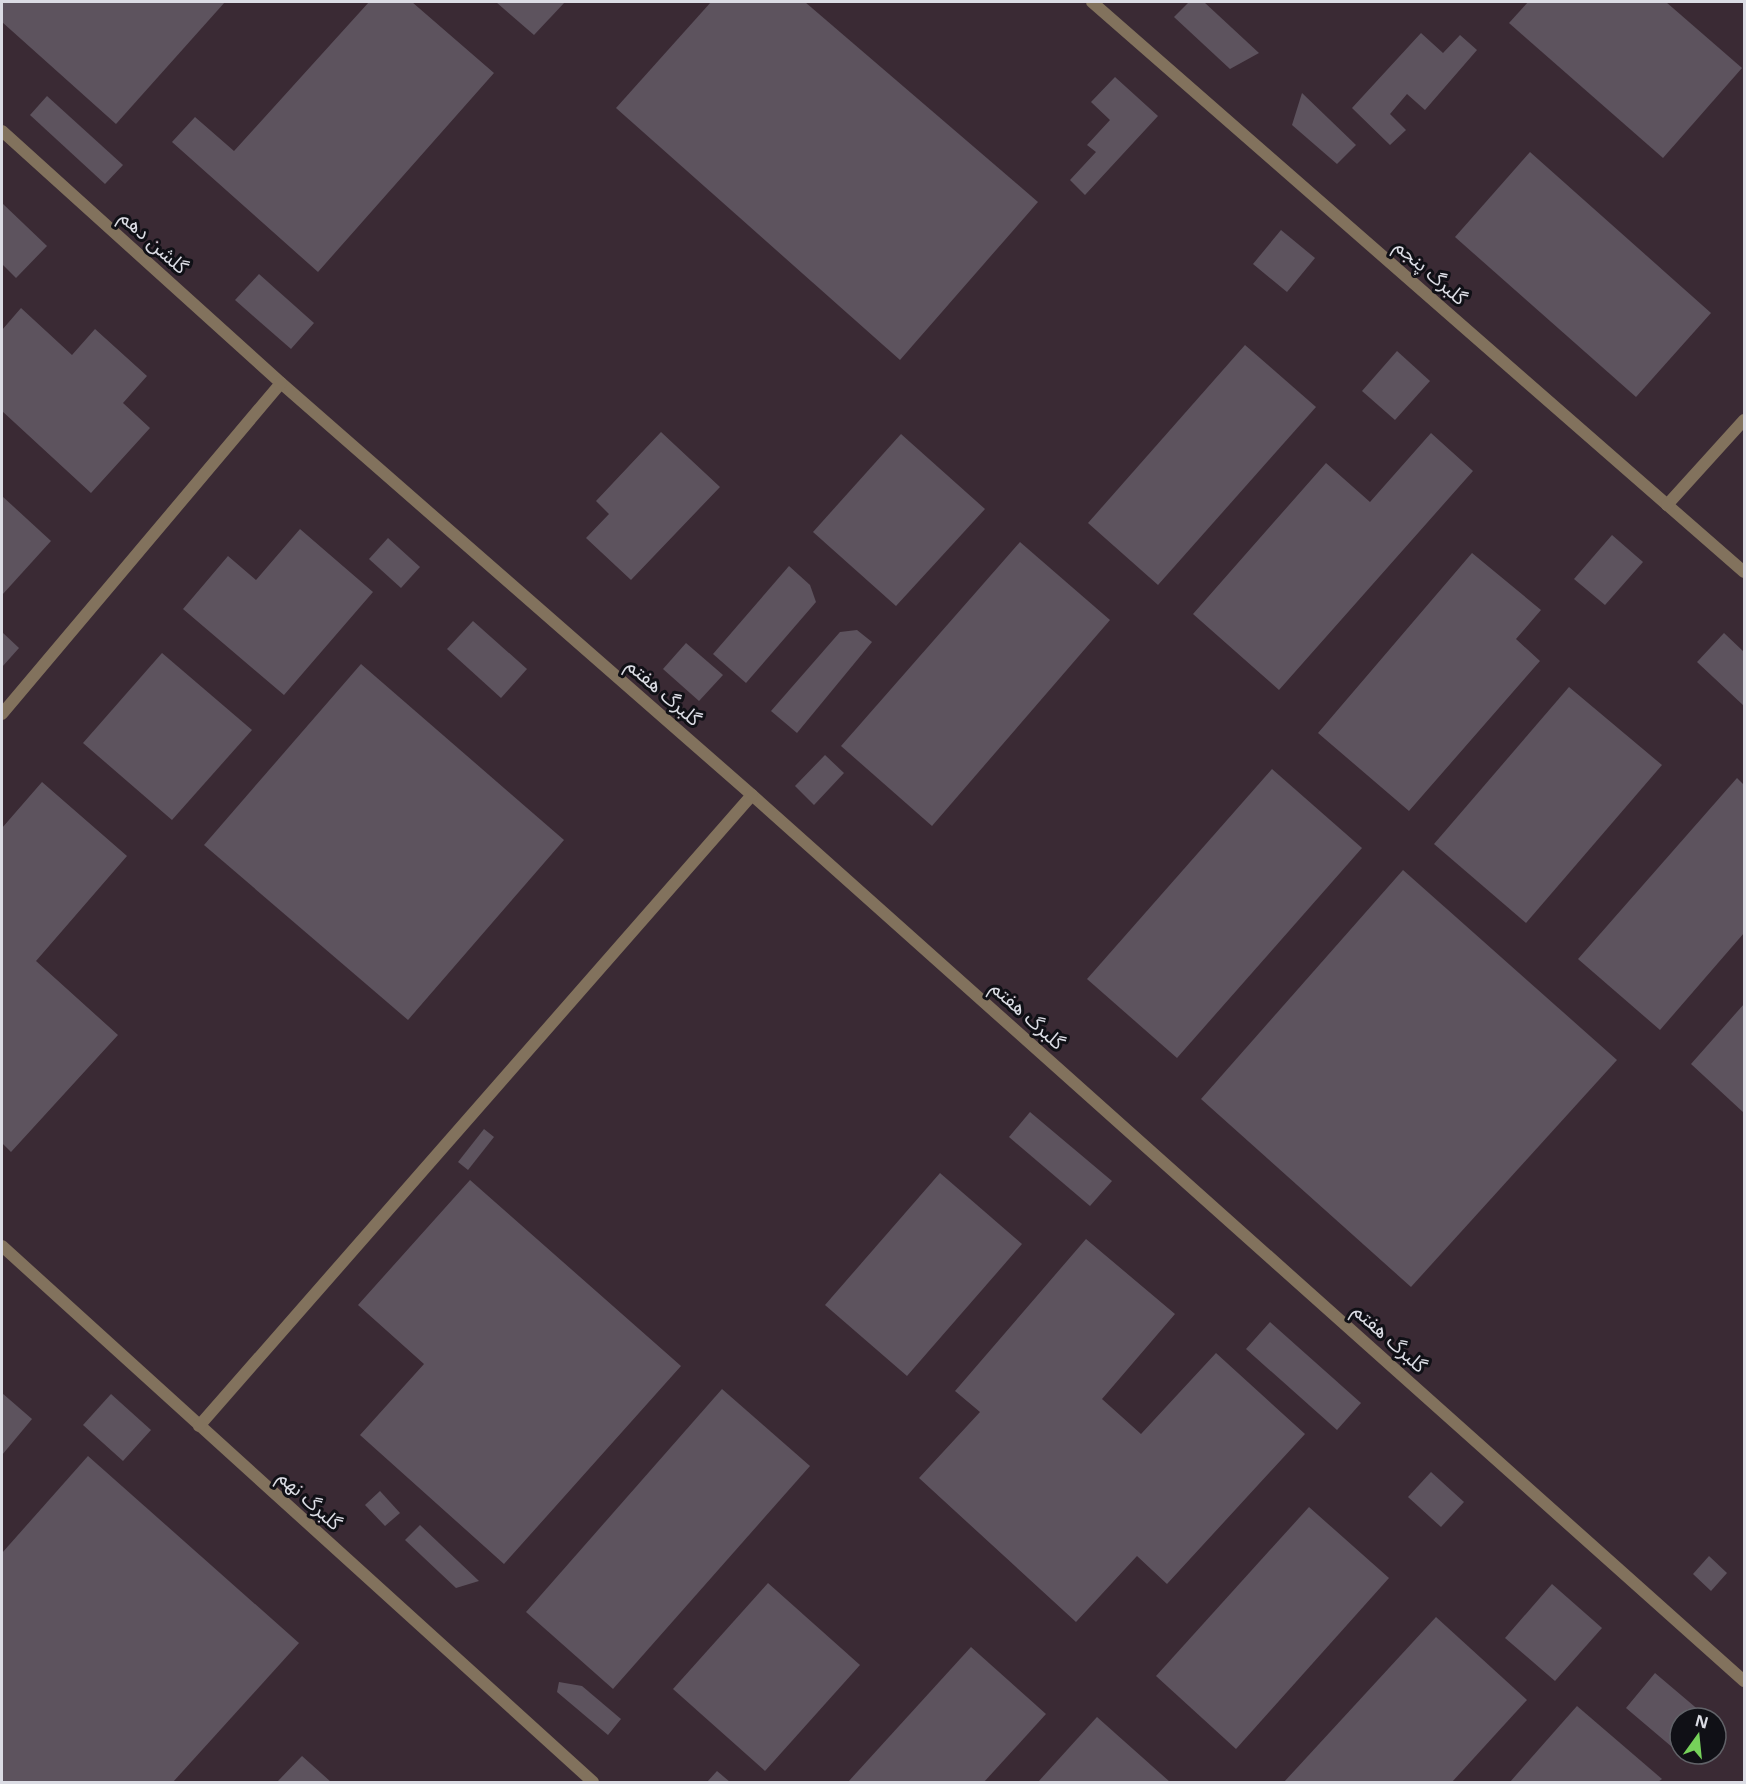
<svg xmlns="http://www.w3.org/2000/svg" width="1746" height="1784" font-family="'Open Sans','Noto Sans Arabic',sans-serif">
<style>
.industrial{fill:#3a2a34;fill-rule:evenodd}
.building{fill:#5d535e}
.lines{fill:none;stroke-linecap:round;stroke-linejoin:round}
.street{stroke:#82725d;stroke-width:12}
.labels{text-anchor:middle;stroke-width:6;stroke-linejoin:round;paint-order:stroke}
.street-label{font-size:20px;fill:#dbdce4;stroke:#101016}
</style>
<rect width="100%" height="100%" fill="#262733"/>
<path class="industrial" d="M 2,2 L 1744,2 L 1744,1782 L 2,1782 ZM 1680,1718 L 1716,1718 L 1716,1754 L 1680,1754 Z"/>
<g class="building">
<polygon points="2,2 225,2 116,124 2,22"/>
<polygon points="369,2 412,2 494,73 318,272 172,142 195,117 234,151"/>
<polygon points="496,2 565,2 534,35"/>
<polygon points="711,2 805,2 1038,202 900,360 616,108"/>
<polygon points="1189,2 1204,2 1259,53 1230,69 1174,17"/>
<polygon points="1528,2 1666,2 1742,68 1663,158 1509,23"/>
<polygon points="1421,33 1443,53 1460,35 1477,50 1425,110 1407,94 1390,114 1406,130 1390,145 1352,108"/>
<polygon points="1115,77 1158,116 1085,195 1070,180 1096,152 1087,145 1110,120 1091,102"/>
<polygon points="1302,93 1356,145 1337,164 1292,125"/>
<polygon points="47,96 123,165 105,184 30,115"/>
<polygon points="1530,152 1711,313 1636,397 1455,237"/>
<polygon points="2,203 47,246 16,278 2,264"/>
<polygon points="1281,230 1315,258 1287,292 1253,264"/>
<polygon points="259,274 314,323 291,349 235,300"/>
<polygon points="21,308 72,355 95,329 147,376 123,403 150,428 91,493 2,411 2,330"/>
<polygon points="1245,345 1316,407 1158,585 1088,523"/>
<polygon points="1397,351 1430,381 1395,420 1362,391"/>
<polygon points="661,432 720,487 631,580 586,538 609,514 596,501"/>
<polygon points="1431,433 1473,471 1279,690 1193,614 1326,463 1370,502"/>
<polygon points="901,434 985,509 896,606 813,532"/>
<polygon points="2,496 51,541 2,595"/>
<polygon points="300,529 373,592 284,695 183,609 228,556 256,580"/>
<polygon points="1612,535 1643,562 1605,605 1574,579"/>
<polygon points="388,538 420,567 401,588 369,559"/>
<polygon points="1020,542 1110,620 932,826 841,746"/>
<polygon points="1472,553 1541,610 1516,639 1540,661 1409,811 1318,733"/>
<polygon points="789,566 810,585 816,602 746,683 713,654"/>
<polygon points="473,621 527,669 501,698 447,649"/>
<polygon points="857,630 872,642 797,733 771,711 840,632"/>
<polygon points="2,632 19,648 2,667"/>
<polygon points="1724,633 1744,652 1744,706 1697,662"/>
<polygon points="686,643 723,675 699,701 663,669"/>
<polygon points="162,653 252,730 172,820 83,743"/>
<polygon points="361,664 564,840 408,1020 204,845"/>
<polygon points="1569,687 1662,765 1526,923 1434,844"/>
<polygon points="825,755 844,773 814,805 795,786"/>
<polygon points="1272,769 1362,848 1177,1058 1087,979"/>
<polygon points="1737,778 1744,785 1744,933 1660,1030 1578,959"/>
<polygon points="42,782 127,856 36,961 118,1035 11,1152 2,1143 2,828"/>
<polygon points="1403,870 1617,1060 1411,1287 1201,1099"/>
<polygon points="1744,1004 1744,1113 1691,1064"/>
<polygon points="1030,1112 1112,1181 1090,1206 1009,1137"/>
<polygon points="484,1129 494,1137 468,1170 458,1162"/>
<polygon points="940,1173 1022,1244 907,1376 825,1305"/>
<polygon points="470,1180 681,1366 504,1564 360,1435 424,1364 358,1305"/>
<polygon points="1086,1239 1175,1314 1102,1399 1141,1434 1216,1353 1305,1434 1167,1584 1137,1556 1076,1622 919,1478 980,1412 955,1391"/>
<polygon points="1270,1322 1361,1403 1337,1430 1246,1349"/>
<polygon points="722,1389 810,1466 613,1689 526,1612"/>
<polygon points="2,1393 32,1419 2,1455"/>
<polygon points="111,1394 151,1430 123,1461 83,1425"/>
<polygon points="88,1456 299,1643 173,1782 2,1782 2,1553"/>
<polygon points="1431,1472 1464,1502 1441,1527 1408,1497"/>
<polygon points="380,1491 400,1513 385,1526 365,1505"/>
<polygon points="1309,1507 1389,1578 1236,1749 1156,1676"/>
<polygon points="420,1525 479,1581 456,1588 405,1540"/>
<polygon points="1709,1556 1727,1573 1711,1591 1693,1574"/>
<polygon points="768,1583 860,1665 765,1771 673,1689"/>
<polygon points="1552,1584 1602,1628 1555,1681 1505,1638"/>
<polygon points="1436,1617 1527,1700 1452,1782 1284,1782"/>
<polygon points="971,1647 1046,1714 984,1782 848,1782"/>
<polygon points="1655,1673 1701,1712 1696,1718 1680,1718 1680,1737 1672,1747 1626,1708"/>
<polygon points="559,1682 582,1686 621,1719 608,1735 557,1692"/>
<polygon points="1577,1706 1662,1779 1658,1782 1510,1782"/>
<polygon points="1097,1717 1170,1782 1038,1782"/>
<polygon points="302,1756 331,1782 277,1782"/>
<polygon points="717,1771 730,1782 707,1782"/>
</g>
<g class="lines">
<g class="street">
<polyline points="1092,2 1744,572"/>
<polyline points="2,131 281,383 752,795 1744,1681"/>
<polyline points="1667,505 1744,420"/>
<polyline points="2,714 281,383"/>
<polyline points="2,1246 593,1782"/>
<polyline points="199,1426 752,795"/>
</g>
</g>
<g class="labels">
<g class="street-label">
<text transform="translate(154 242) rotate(42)" y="7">گلشن دهم</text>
<text transform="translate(1431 272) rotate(41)" y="7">گلبرگ پنجم</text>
<text transform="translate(664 692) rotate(41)" y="7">گلبرگ هفتم</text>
<text transform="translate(1028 1015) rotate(42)" y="7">گلبرگ هفتم</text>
<text transform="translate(1390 1338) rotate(42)" y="7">گلبرگ هفتم</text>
<text transform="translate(310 1500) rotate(42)" y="7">گلبرگ نهم</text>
</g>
</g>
<rect width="1746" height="1784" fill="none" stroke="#dbdce4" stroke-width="6"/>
<g transform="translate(1698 1736) rotate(15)"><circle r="28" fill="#101016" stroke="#616268" stroke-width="1.5"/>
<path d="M0-4.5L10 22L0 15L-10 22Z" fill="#76d25a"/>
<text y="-9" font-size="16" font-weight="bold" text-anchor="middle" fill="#dbdce4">N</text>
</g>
</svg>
